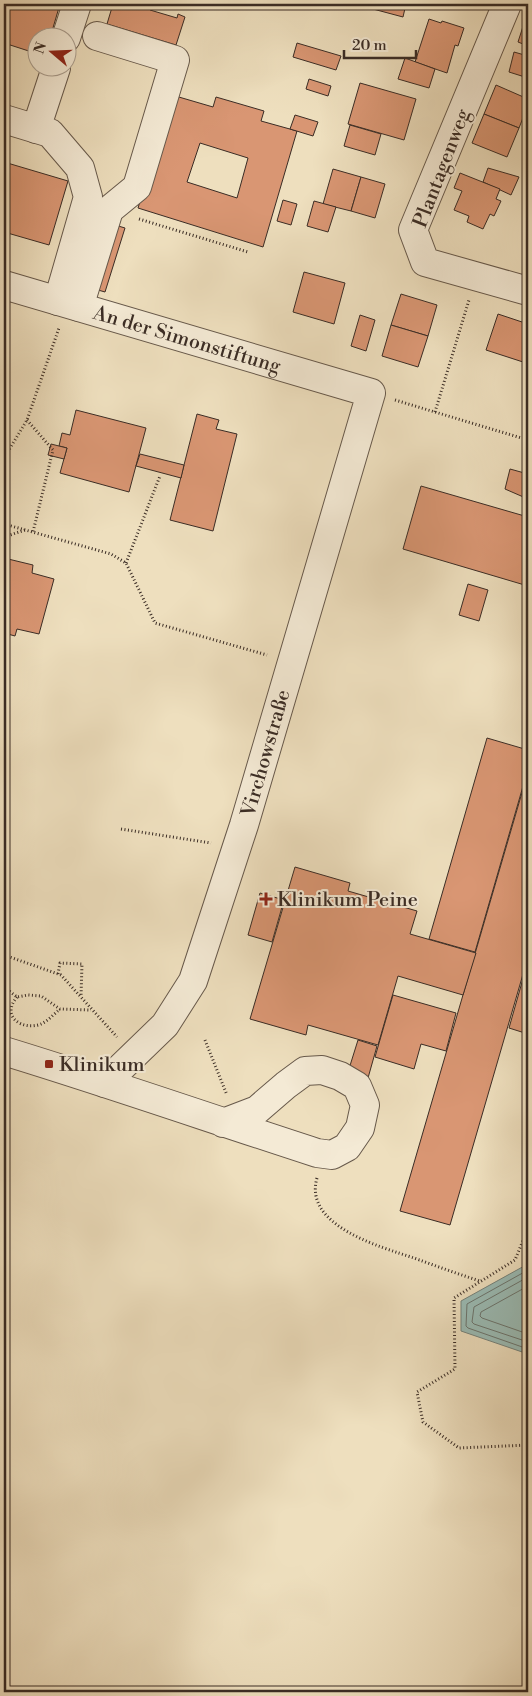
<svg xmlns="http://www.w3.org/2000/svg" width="532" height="1696" font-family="'Libre Bodoni',serif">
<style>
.water{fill:#9abcb6;stroke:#74827c}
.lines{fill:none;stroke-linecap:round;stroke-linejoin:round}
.shore{stroke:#6a746e;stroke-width:1}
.building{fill:#d99673;stroke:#3a2c25;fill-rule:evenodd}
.minor-casing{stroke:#67594b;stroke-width:30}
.path{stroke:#3a2c25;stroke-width:3;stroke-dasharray:1 2.5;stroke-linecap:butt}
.minor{stroke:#f4ead5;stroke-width:28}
.poi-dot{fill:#8f2418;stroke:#f4ead5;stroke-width:2}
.labels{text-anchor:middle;stroke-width:4;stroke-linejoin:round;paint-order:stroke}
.street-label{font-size:20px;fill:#3a2c25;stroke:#f4ead5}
.poi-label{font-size:20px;fill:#3a2c25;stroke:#f4ead5;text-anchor:start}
</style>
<rect width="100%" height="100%" fill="#eedfbe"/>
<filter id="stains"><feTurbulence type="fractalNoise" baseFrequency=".004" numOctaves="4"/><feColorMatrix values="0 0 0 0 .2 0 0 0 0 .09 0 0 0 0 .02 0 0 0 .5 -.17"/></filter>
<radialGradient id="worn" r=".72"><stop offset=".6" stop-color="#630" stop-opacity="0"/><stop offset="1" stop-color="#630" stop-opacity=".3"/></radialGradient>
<polygon class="water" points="528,1260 528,1354 461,1331 461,1301 526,1265"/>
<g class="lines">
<g class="shore">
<polyline points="528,1270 467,1304 466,1326 468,1328 528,1349"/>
<polyline points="528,1277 474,1307 472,1322 474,1324 528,1342"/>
<polyline points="528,1286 481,1312 480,1316 482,1318 528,1334"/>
</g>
</g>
<g class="building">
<polygon points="4,4 60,4 50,38 38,38 38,54 4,43"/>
<polygon points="113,4 151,4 150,10 177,18 178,14 185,17 176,45 107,24"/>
<polygon points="374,4 406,4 403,17 373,9"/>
<polygon points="527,14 528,15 528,46 518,42"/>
<polygon points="429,19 441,23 442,21 464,28 458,46 455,45 447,73 415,62"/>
<polygon points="297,43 341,56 336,70 293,57"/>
<polygon points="514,52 528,56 528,78 509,72"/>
<polygon points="405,58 435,69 429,88 398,79"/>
<polygon points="309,79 331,86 328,96 306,89"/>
<polygon points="360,83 416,99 404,140 348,124"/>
<polygon points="496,85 528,99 528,105 519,128 484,114"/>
<path d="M 172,95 L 213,107 L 216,97 L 264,111 L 261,121 L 297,131 L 263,247 L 138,208 ZM 200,143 L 248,158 L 237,198 L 187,182 Z"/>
<polygon points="484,114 519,128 507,157 472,143"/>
<polygon points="295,115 318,122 313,136 290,129"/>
<polygon points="350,125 381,134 375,155 344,146"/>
<polygon points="4,162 68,181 49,245 4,232"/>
<polygon points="488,168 519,177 511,195 483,182"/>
<polygon points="333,169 361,177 351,211 323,204"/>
<polygon points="460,173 500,189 496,199 501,201 494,216 490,214 483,229 467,222 469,216 454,210 462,191 454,188"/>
<polygon points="361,177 385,184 375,218 351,211"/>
<polygon points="283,200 297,204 291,225 277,221"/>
<polygon points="314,201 336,207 328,232 307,226"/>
<polygon points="115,225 125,228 105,292 98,290"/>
<polygon points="304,272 345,283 334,324 293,312"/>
<polygon points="401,294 437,305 428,336 391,325"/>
<polygon points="498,314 528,324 528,346 523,362 486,350"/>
<polygon points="360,315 375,320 366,351 351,346"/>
<polygon points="391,325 428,336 418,367 382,356"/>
<polygon points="76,410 146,428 129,492 60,473 67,448 59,446 62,433 70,435"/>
<polygon points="197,414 219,420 216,429 237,434 213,531 170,520"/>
<polygon points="51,444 67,448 64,459 48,455"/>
<polygon points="140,454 184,465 181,478 136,466"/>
<polygon points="510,469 528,474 528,499 505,489"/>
<polygon points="421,486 528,517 528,586 403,549"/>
<polygon points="4,558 33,565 32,573 54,579 39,634 17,629 15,636 4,633"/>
<polygon points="468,584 488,590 479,621 459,615"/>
<polygon points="487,738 528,750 528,769 475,952 429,939"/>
<polygon points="528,772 528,957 450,1225 400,1211"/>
<polygon points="295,867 350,883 348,891 417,911 410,934 476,953 463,995 398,976 378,1045 308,1025 306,1035 250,1019"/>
<polygon points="260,893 284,900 272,942 248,935"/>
<polygon points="528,961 528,1034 509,1028"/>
<polygon points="393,995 456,1013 446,1051 421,1044 414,1069 375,1057"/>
<polygon points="358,1040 377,1046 368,1078 348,1072"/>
</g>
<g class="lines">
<defs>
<g id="minor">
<polyline points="507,4 413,230 425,262 528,291"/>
<polyline points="66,38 77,4"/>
<polyline points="4,119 50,133 80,168 88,197 58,301"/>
<polyline points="36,129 56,68"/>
<path id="s1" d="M 4,285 L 371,393 L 244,825 L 193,981 L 165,1025 L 105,1083"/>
<polyline points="79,307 109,210 137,187 175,60 97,36"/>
<path d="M 4,1051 C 109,1083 212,1119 317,1153 L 332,1155 L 347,1147 L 360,1128 L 365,1105 L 357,1086 L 340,1076 L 322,1070 L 305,1071 L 286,1085 L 257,1110 L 223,1123"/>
</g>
</defs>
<use href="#minor" class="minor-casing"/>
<g class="path">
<polyline points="139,219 248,252"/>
<polyline points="395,400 528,440"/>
<polyline points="435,412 469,300"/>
<polyline points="27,420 53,450 33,532"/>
<polyline points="4,458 27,420 59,328"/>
<polyline points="4,524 111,554 126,563 155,623 267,655"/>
<polyline points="4,537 25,530"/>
<polyline points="126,563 160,476"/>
<polyline points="121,829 211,843"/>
<polyline points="4,955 61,975 117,1037"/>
<polyline points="58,974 60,963 82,964 81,996"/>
<polyline points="4,987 17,997 28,995 41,996 60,1009 91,1010"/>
<path d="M 17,997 C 0,1017 23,1031 41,1024 C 48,1021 54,1014 60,1009"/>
<polyline points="205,1040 227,1095"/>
<path d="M 317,1178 C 303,1226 381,1247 414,1258 C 436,1266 458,1274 480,1281"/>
<polyline points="528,1228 515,1260 454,1298 455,1369 417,1392 423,1422 459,1448 528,1445"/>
</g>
<use href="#minor" class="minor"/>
</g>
<g class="poi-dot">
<path d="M263.5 891.5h5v5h5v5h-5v5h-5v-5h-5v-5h5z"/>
<rect x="44" y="1059" width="10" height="10" rx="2.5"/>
</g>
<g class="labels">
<g class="street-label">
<text transform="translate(441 168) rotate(-69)" y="7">Plantagenweg</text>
<text dy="7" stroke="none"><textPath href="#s1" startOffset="191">An der Simonstiftung</textPath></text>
<text transform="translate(265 753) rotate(-74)" y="7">Virchowstraße</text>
</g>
<g class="poi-label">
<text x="277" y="906">Klinikum Peine</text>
<text x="59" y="1071">Klinikum</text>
</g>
</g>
<rect width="532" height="1696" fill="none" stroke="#eedfbe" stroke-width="20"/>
<rect x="5" y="5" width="522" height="1686" fill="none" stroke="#3a2c25" stroke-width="2.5"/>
<rect x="10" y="10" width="512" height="1676" fill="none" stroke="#3a2c25"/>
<g transform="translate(52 52) rotate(289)"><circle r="24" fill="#f4ead5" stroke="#aa9e8f"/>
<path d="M0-4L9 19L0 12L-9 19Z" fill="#8f2418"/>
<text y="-8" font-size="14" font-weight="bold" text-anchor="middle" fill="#3a2c25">N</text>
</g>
<path d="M344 50v8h72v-8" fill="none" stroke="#3a2c25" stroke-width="2.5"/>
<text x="352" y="50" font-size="15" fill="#3a2c25" stroke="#f4ead5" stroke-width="4" paint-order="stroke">20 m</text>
<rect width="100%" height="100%" filter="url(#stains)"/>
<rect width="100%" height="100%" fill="url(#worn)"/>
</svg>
